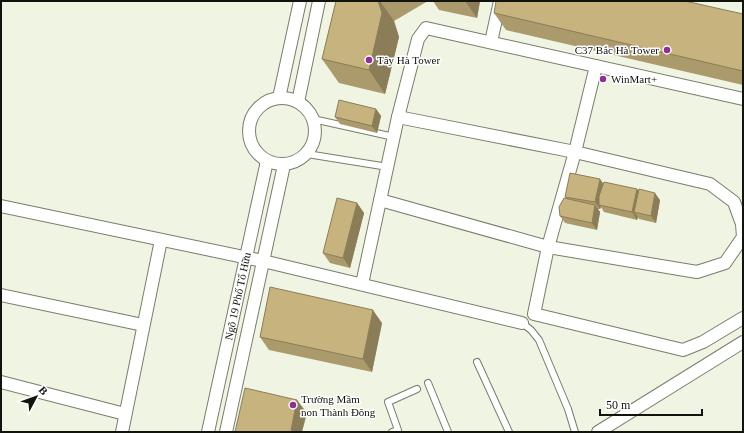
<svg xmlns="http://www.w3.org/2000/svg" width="744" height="433" font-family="Georgia,serif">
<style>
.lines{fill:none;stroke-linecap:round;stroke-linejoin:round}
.service-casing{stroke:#787d6c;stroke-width:8}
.minor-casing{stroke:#787d6c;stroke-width:14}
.service{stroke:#fff;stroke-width:6}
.minor{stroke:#fff;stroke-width:12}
.wall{fill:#ab9a6c}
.shaded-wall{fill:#8b7d58}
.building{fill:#c7b37d;stroke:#8b7d58}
.poi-dot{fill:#922d93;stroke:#fff;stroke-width:1.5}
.labels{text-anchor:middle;stroke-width:3;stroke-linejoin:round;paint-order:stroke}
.poi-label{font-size:11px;fill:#11130d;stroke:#fff;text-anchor:start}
.street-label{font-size:11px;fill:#11130d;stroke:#fff}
</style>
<rect width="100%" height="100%" fill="#eff5e2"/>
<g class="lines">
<defs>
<g id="service">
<polyline points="313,119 394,137"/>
<polyline points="307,154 388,167"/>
<polyline points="522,323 531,330 539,340 568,409 575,432"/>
<polyline points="477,362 509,432"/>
<polyline points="428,383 448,432"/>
<polyline points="392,432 398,430 388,402 417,389"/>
</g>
<g id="minor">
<polyline points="491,42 500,1"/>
<polyline points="596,66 575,152 548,247 534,314 683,350 703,342 743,318"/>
<circle cx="282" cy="131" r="33"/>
<polyline points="279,98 300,1"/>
<polyline points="298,102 319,1"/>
<polyline points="380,200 548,247 697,272 725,263 743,237 742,224 734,202 710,184 575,152 398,117"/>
<polyline points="1,206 263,261 522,323"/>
<polyline points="362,284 398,117 418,39 426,28 743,99"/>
<polyline points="1,295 143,325"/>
<polyline points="1,382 125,414"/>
<polyline points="122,432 161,240"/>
<path id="s1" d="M 208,432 L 267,161"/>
<polyline points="226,432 284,165"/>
<polyline points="598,432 743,342"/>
</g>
</defs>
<use href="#service" class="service-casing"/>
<use href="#minor" class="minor-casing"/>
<use href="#service" class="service"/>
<use href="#minor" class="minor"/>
</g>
<g class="wall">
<polygon points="336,1 428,1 394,21 399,37 385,94 339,83 322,59"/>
<polygon points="433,1 480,1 477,18 439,10"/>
<polygon points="494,13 743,14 743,85 506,30"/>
<polygon points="376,109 381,116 377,133 340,124 335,117"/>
<polygon points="603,184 637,189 639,191 660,200 656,223 639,219 638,217 637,220 604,212 601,207 600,209 598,209 600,212 597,230 565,223 560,216 567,198 565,197"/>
<polygon points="357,203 364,213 350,268 330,263 323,253"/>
<polygon points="382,323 372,372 269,350 260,337"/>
</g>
<g class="shaded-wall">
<polygon points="378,1 380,1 394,21 399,37 385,94 369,70"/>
<polygon points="465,1 480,1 477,18"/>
<polygon points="376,109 381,116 377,133 372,126"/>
<polygon points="600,179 605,186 599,205 601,207 600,209 595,202"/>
<polygon points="637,189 642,196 634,212 638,217 637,220 632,212"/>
<polygon points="655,193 660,200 656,223 651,216"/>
<polygon points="357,203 364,213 350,268 343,258"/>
<polygon points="595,205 600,212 597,230 592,223"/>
<polygon points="373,310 382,323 372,372 363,359"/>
<polygon points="297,400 307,413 302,432 292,432 291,430"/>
</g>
<g class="building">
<polygon points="336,1 378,1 382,13 369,70 322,59"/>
<polygon points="496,1 685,1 743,14 743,71 494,13"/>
<polygon points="339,100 376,109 372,126 335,117"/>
<polygon points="570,173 600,179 595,202 565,197"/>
<polygon points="604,182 637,189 632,212 599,205 599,196"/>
<polygon points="639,189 655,193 651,216 634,212"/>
<polygon points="337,198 357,203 343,258 323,253"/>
<polygon points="564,198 595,205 592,223 560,216 559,207"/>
<polygon points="270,287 373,310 363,359 260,337"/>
<polygon points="245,388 297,400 291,430 298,432 235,432"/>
</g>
<g class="poi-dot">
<circle cx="667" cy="50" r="4"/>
<circle cx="369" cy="60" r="4"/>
<circle cx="603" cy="79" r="4"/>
<circle cx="293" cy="405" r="4"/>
</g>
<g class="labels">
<g class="poi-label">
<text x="659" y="54" text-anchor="end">C37 Bắc Hà Tower</text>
<text x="377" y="64">Tây Hà Tower</text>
<text x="611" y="83">WinMart+</text>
<text x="301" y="403">Trường Mầm<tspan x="301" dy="13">non Thành Đông</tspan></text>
</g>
<g class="street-label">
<text dy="4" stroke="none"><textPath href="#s1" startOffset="139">Ngõ 19 Phố Tố Hữu</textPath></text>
</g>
</g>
<rect width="744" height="433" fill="none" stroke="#11130d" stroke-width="4"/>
<g transform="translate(36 397) rotate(49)" stroke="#ffffff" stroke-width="3" paint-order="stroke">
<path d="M0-3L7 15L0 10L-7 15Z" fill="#11130d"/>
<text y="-6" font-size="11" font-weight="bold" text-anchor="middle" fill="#11130d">B</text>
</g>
<path d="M600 409v6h102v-6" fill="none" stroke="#11130d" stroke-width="2"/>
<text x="606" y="409" font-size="12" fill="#11130d" stroke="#ffffff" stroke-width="3" paint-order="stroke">50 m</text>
</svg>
